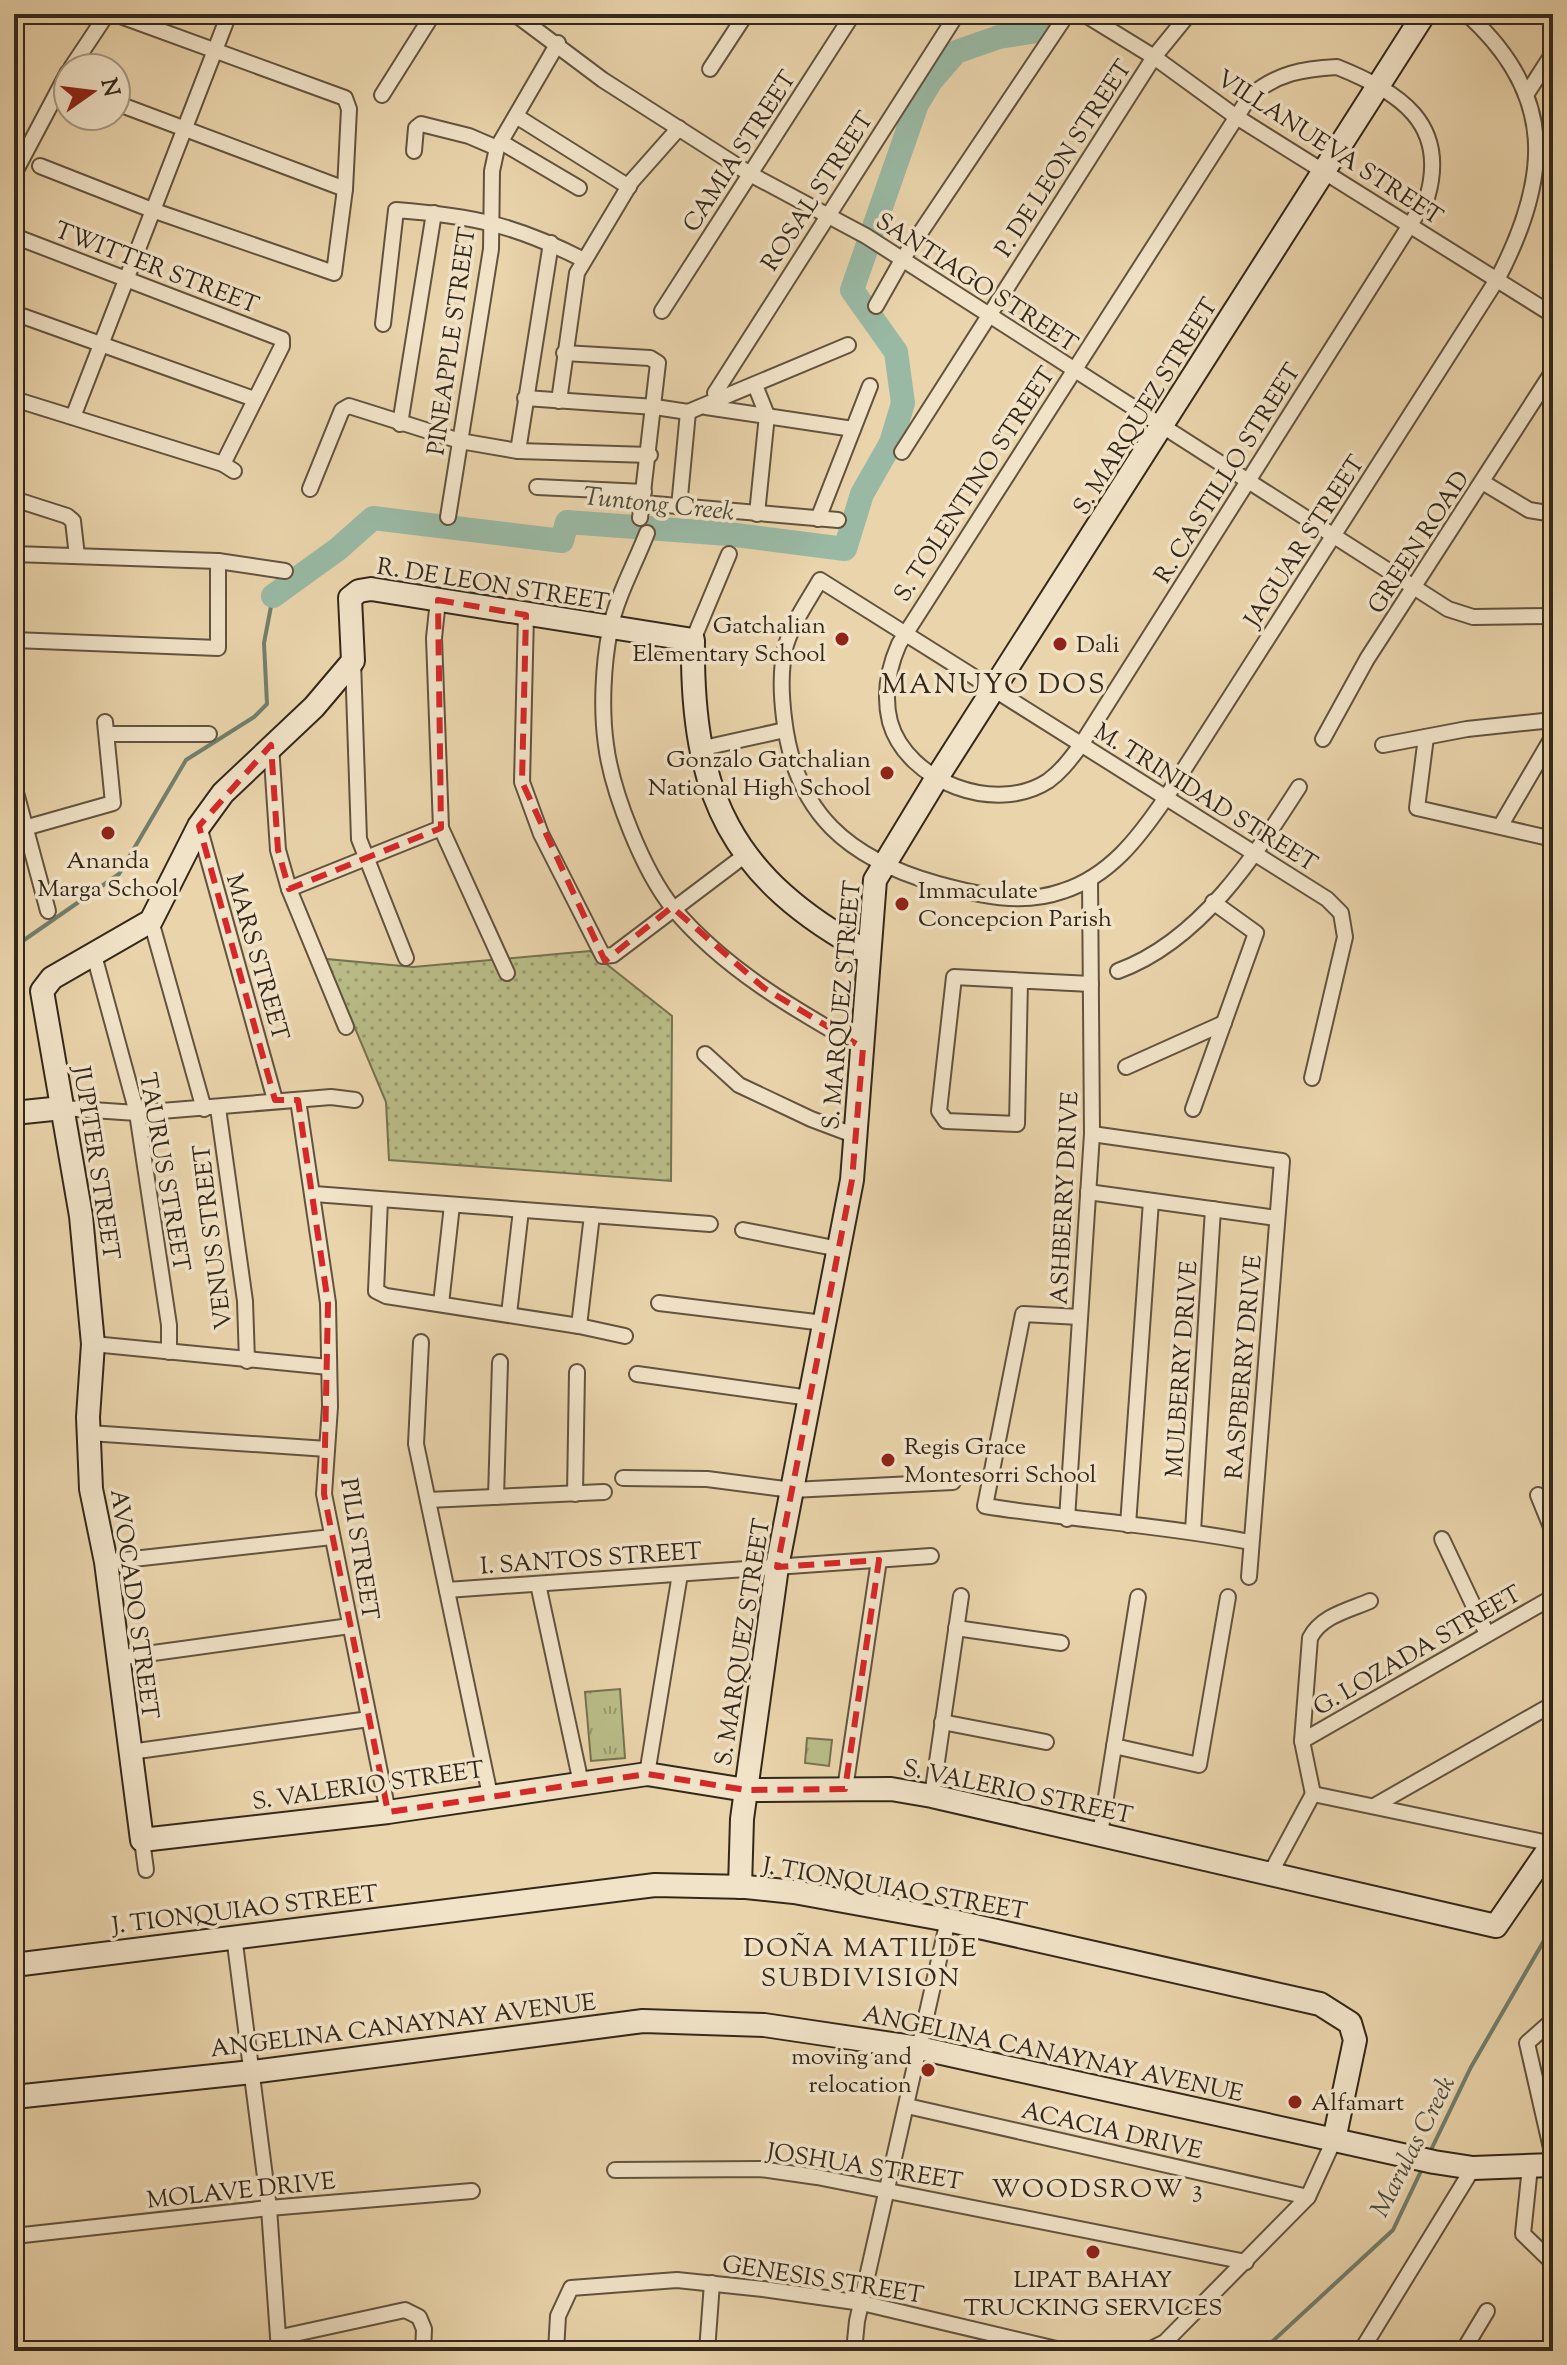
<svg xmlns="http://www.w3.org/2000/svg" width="1567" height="2365" font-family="'Sorts Mill Goudy',serif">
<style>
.grass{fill:url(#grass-dots);stroke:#767251;stroke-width:2}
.park{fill:url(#park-tufts);stroke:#767251;stroke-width:2}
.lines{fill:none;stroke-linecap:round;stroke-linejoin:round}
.stream{stroke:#717f6d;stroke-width:4}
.river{stroke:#99b9a4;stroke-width:24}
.street-casing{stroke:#62533f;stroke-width:18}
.secondary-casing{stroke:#34281b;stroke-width:26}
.street{stroke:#f1e3c8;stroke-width:14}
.secondary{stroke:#f1e3c8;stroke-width:22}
.marked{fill:none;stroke:#d62828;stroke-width:6;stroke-dasharray:16 10;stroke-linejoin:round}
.poi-dot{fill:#8f2418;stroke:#f1e3c8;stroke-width:3}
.labels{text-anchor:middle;stroke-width:7;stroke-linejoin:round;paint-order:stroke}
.street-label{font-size:24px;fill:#34281b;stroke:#f1e3c8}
.poi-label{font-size:24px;fill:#34281b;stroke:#f1e3c8;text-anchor:start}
.water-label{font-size:26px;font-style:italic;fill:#4d4c3d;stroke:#f1e3c8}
.neighbourhood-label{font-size:26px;letter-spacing:2px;fill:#34281b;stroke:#f1e3c8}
.quarter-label{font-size:28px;letter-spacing:2px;fill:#34281b;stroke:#f1e3c8}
</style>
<defs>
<pattern id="grass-dots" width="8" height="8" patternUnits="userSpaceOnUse" patternTransform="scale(2)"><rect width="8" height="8" fill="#b9bc87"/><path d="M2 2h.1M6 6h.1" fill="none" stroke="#97996e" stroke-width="1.8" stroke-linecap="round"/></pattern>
<pattern id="park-tufts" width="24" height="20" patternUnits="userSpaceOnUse" patternTransform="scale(2)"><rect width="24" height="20" fill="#b9bc87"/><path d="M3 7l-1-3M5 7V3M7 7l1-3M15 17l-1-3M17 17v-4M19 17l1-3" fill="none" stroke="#97996e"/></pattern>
</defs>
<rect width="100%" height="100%" fill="#ead4ab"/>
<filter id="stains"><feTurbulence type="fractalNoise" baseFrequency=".0025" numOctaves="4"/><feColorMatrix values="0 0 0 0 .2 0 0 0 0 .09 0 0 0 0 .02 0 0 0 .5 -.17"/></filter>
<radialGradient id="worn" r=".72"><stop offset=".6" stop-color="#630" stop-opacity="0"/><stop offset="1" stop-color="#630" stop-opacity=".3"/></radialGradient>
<polygon class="grass" points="590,951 672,1016 671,1181 389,1160 386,1102 326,959 413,967"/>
<g class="park">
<polygon points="620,1689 625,1758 591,1761 585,1692"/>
<polygon points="807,1738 832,1740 829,1766 805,1763"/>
</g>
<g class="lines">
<g class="stream">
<polyline points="1052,18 1057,14"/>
<polyline points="14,947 119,874 186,760 254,717 267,704 264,643 273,596"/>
<polyline points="1429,2154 1471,2067 1553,1925"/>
<polyline points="1262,2351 1393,2230 1422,2169"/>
</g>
<polyline class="river" points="273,596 338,549 373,518 562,541 567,522 728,534 845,549 862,494 891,443 903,403 896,352 852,290 917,104 931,81 956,52 999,37 1037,31 1052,18"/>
<defs>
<g id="street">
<polyline points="515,14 603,80 750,174 866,236 1448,609 1473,617 1553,616"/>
<polyline points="1084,14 1154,57 1235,116 1553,315"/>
<path d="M 1337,67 C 1399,92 1449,123 1427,198 L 1081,745 C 1071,758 1062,771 1048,781 C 996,815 907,782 890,722 C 883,694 888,669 899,644 L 1250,96 C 1278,73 1302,69 1337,67 Z"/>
<polyline points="71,68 107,14"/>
<polyline points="710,69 746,14"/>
<polyline points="382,95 433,14"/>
<polyline points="1526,95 1553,53"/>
<polyline points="116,103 345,189"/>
<polyline points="516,116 629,187"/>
<polyline points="501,142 579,188"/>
<polyline points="414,151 416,128 421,124 469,136 497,148"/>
<polyline points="40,166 152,210 334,273 345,189 349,109 345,98 123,17"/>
<polyline points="14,174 68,72"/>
<polyline points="14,236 282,339 282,346 223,464"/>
<polyline points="876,306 902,260 1067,14"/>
<polyline points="662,311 853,14"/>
<polyline points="14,313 254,399"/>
<path d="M 383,324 L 396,210 C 474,216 515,225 584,260"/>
<polyline points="564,353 650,358 658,363 640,518"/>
<polyline points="755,385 767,415 757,514"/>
<polyline points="715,393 957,14"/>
<polyline points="525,398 655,407 688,412"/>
<polyline points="14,399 223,464 234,471"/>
<polyline points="559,401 577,273 632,181 679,128"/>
<polyline points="706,407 853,429"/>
<polyline points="688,412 848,345"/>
<polyline points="73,417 229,14"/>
<polyline points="400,424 434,213"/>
<polyline points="518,451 551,243"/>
<polyline points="902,452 1154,57 1189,14"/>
<polyline points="1484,483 1529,510 1553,514"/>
<polyline points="537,487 644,492"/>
<polyline points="310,489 342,410 349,406 460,441 518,451 650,455"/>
<polyline points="14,499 67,516 73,521 77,556"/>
<polyline points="643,503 838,520"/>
<polyline points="679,507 688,412"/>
<polyline points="448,517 491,249 492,171 497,148 558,43"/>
<polyline points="818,519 870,386"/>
<path d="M 647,533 C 635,564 616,598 610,630 C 603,665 601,710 606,745 C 612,792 643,871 673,908 C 723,968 795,1010 863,1048"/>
<polyline points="14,554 218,561 285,571"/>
<polyline points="438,600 434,638 441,828 507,973"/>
<polyline points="526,615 522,782 541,834 603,956 613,955 744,856"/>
<polyline points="14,640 218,648 218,561"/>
<polyline points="693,640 729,554"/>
<polyline points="353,661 359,839 406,958"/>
<polyline points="107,734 209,734"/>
<polyline points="1426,737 1417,808 1553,839"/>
<polyline points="1323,739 1367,659 1553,371"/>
<polyline points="271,745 278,850 289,889 346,1027"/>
<polyline points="1383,745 1467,729 1553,720"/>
<polyline points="699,749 785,730"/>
<polyline points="14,785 48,911"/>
<polyline points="1501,825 1553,736"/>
<polyline points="199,826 275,1100"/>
<polyline points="14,831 113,803 105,722"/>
<polyline points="289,889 441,828"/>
<polyline points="151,921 204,1109"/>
<polyline points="94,955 137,1113 169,1325 169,1352"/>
<path d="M 1118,971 C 1200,941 1254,857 1299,787"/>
<polyline points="1020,981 1017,1124 946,1121 939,1111 954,977 1091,984"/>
<polyline points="705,1054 739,1085 811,1119 856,1136"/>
<polyline points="1126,1067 1224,1023"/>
<path d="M 1312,1078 L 1345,937 L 1341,913 L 1327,899 L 820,580 C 808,601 793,622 786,645 C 780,668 781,694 784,718 C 795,814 849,859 938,884 C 979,895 1021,906 1063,891 C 1110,876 1139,837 1165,799 L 1498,278 C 1550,178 1557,95 1467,14"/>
<polyline points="298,1100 328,1303 330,1407 324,1494 388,1812"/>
<polyline points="62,1108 137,1113 331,1097 355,1100"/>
<polyline points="218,1108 245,1301 247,1361"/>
<polyline points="1193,1109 1256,933 1213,902"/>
<polyline points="1092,1134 1282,1161 1249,1577"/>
<polyline points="1088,1192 1277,1218"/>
<polyline points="314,1194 710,1224"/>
<polyline points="380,1200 376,1291 386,1296 579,1326"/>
<polyline points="592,1215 579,1326 625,1336"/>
<polyline points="743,1230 839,1249"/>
<polyline points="659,1303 824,1323"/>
<polyline points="441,1304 452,1205"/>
<polyline points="509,1314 521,1210"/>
<path d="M 1080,1317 L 1023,1314 L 985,1506 C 1073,1520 1163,1525 1250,1542"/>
<polyline points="421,1342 416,1444 490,1795"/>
<polyline points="93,1344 329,1367"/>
<polyline points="637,1374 810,1398"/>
<polyline points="89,1433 327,1449"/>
<polyline points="623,1478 707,1479 792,1490 953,1482"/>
<polyline points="575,1494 577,1372"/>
<polyline points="1538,1495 1553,1532"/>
<polyline points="496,1497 500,1362"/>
<polyline points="428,1500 604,1492"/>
<polyline points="1067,1519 1092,1134 1090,879"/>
<polyline points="1128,1525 1151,1201"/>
<polyline points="1193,1531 1213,1209"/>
<polyline points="1442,1539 1487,1634"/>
<polyline points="106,1562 332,1537"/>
<polyline points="538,1584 581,1783"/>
<polyline points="447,1590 931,1556"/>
<polyline points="956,1628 1061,1643"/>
<polyline points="117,1658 350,1626"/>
<polyline points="942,1722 1046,1742"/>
<polyline points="1302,1741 1553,1597"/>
<polyline points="1114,1746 1199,1765 1228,1597"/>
<polyline points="130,1752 369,1719"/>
<polyline points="647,1774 680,1574"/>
<polyline points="845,1789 879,1560"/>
<polyline points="1313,1794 1553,1844"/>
<path d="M 1313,1794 L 1302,1741 L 1310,1638 C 1321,1616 1349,1610 1370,1601"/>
<polyline points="932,1796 961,1596"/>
<polyline points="1374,1806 1553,1704"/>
<polyline points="1100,1834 1138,1597"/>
<polyline points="142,1840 146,1870"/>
<polyline points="1270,1874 1313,1794"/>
<polyline points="234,1936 269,2208 279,2351"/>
<polyline points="1553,2020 1527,2043 1553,2157"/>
<polyline points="907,2106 1308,2197"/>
<polyline points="1530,2167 1523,2234 1553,2263"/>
<polyline points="615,2170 760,2169 817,2177 1246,2262"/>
<polyline points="14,2236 269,2208 472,2191"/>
<polyline points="281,2337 405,2310 419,2317 424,2329 423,2351"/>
<polyline points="556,2351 558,2316 571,2288 677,2280 763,2289 862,2303 1065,2351"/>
<polyline points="707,2351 712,2283"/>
<polyline points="854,2351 857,2321 948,1920"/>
<polyline points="1147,2351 1165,2342 1308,2197 1334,2140"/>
<polyline points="1361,2351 1473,2168"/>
<polyline points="1463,2351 1487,2311"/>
</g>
<g id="secondary">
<path d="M 869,953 C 731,879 691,794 693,640 L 371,589 L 359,591 L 350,598 L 353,661 L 314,707 L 223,793 L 199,826 L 151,921 L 52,978 L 42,991 L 81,1216 L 93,1344 L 88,1417 L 91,1489 L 106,1562 L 142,1840 L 388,1812 L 647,1774 L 746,1790 L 891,1789 L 932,1796 L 1496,1926 L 1553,1843"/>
<polyline points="14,1113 62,1108"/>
<polyline points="740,1887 742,1819 777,1567 852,1180 875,880 938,776 1424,14"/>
<polyline points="14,1965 655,1885 746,1887 794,1892 948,1920 1320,2004 1350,2023 1355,2040 1334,2140"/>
<polyline points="14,2097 252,2072 643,2021 764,2025 919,2048 1434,2162 1473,2168 1553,2165"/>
</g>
</defs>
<use href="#street" class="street-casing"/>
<use href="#secondary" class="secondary-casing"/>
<use href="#street" class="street"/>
<use href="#secondary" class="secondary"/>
</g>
<path class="marked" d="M 438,600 L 526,615 L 522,782 L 605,961 L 672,907 L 764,988 L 863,1048 L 852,1180 L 777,1567 L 879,1560 L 845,1789 L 746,1790 L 647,1774 L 388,1812 L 324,1494 L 328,1303 L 298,1100 L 275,1100 L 199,826 L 271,745 L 278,850 L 289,889 L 441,828 Z"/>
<g class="poi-dot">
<circle cx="842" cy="639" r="8"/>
<circle cx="1060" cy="644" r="8"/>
<circle cx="887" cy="773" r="8"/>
<circle cx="108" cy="833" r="8"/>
<circle cx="902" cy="904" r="8"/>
<circle cx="888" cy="1460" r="8"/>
<circle cx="928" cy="2070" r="8"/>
<circle cx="1295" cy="2102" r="8"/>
<circle cx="1093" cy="2252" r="8"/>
</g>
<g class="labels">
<g class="street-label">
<text transform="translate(1330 147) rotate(33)" y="8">VILLANUEVA STREET</text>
<text transform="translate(739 151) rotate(-57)" y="8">CAMIA STREET</text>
<text transform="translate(1063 158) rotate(-57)" y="8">P. DE LEON STREET</text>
<text transform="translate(817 191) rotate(-57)" y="8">ROSAL STREET</text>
<text transform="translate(157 267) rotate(21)" y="8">TWITTER STREET</text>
<text transform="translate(977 282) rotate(33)" y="8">SANTIAGO STREET</text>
<text transform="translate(451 341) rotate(-82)" y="8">PINEAPPLE STREET</text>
<text transform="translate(1145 406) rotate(-58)" y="8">S. MARQUEZ STREET</text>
<text transform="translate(1227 473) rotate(-58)" y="8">R. CASTILLO STREET</text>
<text transform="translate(974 484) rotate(-57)" y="8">S. TOLENTINO STREET</text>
<text transform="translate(1304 541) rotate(-57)" y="8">JAGUAR STREET</text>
<text transform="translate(1418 542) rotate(-57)" y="8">GREEN ROAD</text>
<text transform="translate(493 584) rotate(9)" y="8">R. DE LEON STREET</text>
<text transform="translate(1206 797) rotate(32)" y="8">M. TRINIDAD STREET</text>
<text transform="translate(258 957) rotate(74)" y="8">MARS STREET</text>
<text transform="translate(841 1005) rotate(-85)" y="8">S. MARQUEZ STREET</text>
<text transform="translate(97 1163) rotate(81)" y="8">JUPITER STREET</text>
<text transform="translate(165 1172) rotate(80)" y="8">TAURUS STREET</text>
<text transform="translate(1064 1198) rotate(-87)" y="8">ASHBERRY DRIVE</text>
<text transform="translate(212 1237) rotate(-97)" y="8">VENUS STREET</text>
<text transform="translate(1243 1367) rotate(-85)" y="8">RASPBERRY DRIVE</text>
<text transform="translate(1181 1369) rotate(-86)" y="8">MULBERRY DRIVE</text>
<text transform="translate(360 1549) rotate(81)" y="8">PILI STREET</text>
<text transform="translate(591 1558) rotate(-4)" y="8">I. SANTOS STREET</text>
<text transform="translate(135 1604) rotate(82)" y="8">AVOCADO STREET</text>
<text transform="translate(742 1642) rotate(-81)" y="8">S. MARQUEZ STREET</text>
<text transform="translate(1417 1650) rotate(-30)" y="8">G. LOZADA STREET</text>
<text transform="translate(368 1785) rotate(-8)" y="8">S. VALERIO STREET</text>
<text transform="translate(1018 1791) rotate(12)" y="8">S. VALERIO STREET</text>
<text transform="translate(895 1888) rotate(10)" y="8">J. TIONQUIAO STREET</text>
<text transform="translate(245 1909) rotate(-7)" y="8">J. TIONQUIAO STREET</text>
<text transform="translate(403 2025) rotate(-7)" y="8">ANGELINA CANAYNAY AVENUE</text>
<text transform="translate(1053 2053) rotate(12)" y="8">ANGELINA CANAYNAY AVENUE</text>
<text transform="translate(1112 2130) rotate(13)" y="8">ACACIA DRIVE</text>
<text transform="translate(865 2166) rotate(9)" y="8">JOSHUA STREET</text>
<text transform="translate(241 2190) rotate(-6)" y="8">MOLAVE DRIVE</text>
<text transform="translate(823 2279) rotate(9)" y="8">GENESIS STREET</text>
</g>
<g class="poi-label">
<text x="826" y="633" text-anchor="end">Gatchalian<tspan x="826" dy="28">Elementary School</tspan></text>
<text x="1076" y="652">Dali</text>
<text x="871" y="767" text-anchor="end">Gonzalo Gatchalian<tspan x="871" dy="28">National High School</tspan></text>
<text x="108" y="868" text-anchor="middle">Ananda<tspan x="108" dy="28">Marga School</tspan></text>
<text x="918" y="898">Immaculate<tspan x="918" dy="28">Concepcion Parish</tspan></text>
<text x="904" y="1454">Regis Grace<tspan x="904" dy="28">Montesorri School</tspan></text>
<text x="912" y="2064" text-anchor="end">moving and<tspan x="912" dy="28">relocation</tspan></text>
<text x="1311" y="2110">Alfamart</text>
<text x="1093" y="2287" text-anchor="middle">LIPAT BAHAY<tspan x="1093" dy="28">TRUCKING SERVICES</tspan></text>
</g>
<g class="water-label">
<text transform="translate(659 503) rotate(6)" y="9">Tuntong Creek</text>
<text transform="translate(1412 2146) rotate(-63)" y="9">Marulas Creek</text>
</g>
<g class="neighbourhood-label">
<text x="861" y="1956">DOÑA MATILDE<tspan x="861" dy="30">SUBDIVISION</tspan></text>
<text x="1098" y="2197">WOODSROW 3</text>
</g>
<g class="quarter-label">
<text x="994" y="693">MANUYO DOS</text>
</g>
</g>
<rect width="1567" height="2365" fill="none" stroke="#ead4ab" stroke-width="48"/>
<rect x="16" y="16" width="1535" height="2333" fill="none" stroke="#34281b" stroke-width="4"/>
<rect x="24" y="24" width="1519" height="2317" fill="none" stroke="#34281b" stroke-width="2"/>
<g transform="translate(92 92) rotate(76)"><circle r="38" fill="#f1e3c8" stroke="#a59883" stroke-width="2"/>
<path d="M0-6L14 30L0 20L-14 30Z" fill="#8f2418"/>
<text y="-12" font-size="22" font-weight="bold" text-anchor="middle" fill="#34281b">N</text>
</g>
<rect width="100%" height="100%" filter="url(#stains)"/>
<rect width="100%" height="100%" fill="url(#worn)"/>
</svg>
